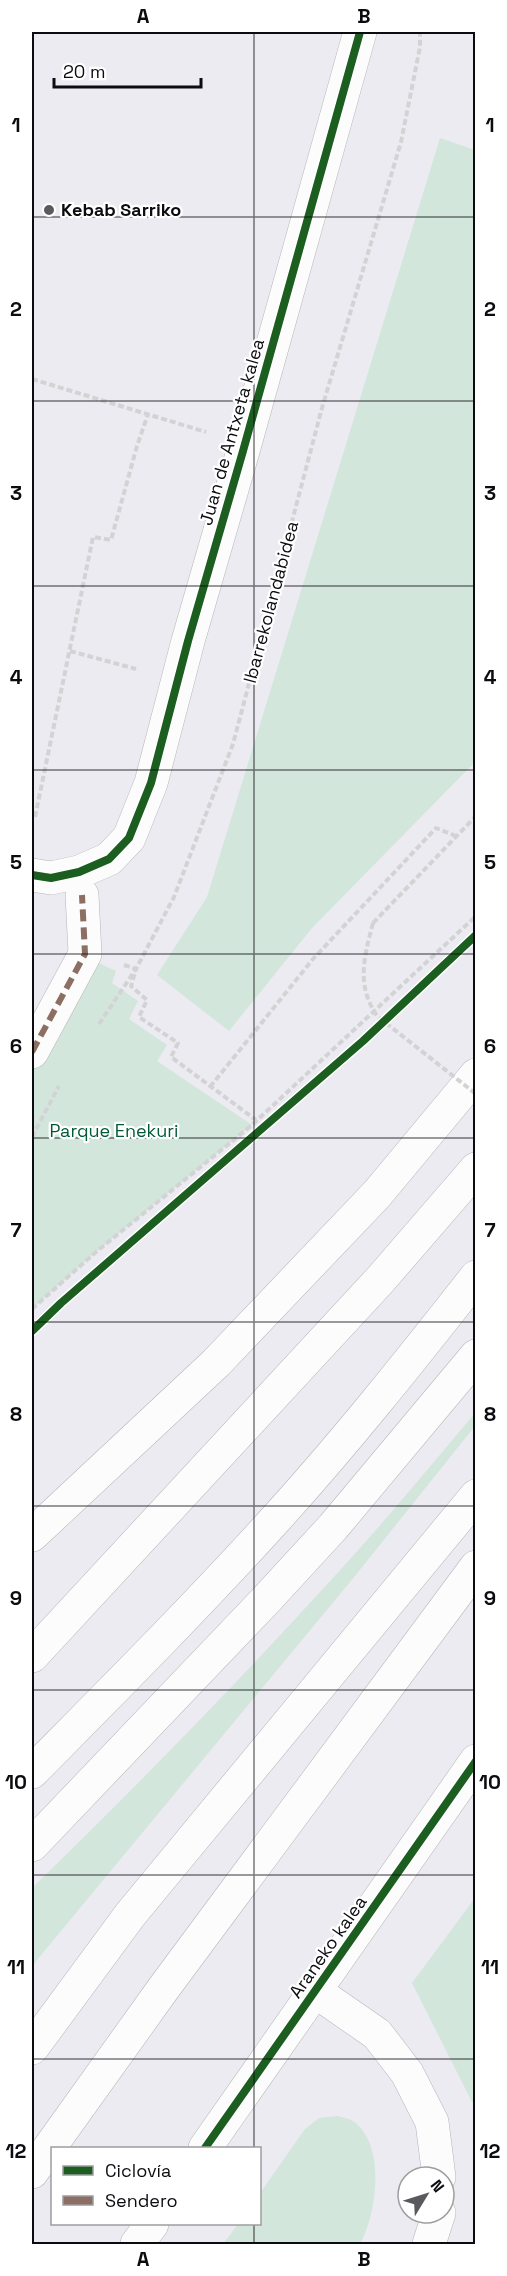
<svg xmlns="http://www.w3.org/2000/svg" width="507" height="2276" font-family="'Space Grotesk',sans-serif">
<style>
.green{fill:#d2e6dc}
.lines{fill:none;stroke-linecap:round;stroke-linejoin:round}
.minor-casing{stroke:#b6b5b9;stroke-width:34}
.major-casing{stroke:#b6b5b9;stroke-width:34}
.path{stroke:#d3d3d5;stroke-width:4;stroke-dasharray:6 3;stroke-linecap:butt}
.minor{stroke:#fcfcfd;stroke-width:33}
.major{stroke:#fcfcfd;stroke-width:33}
.path-bridge{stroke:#d3d3d5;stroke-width:4;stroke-dasharray:6 3;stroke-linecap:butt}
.quiet{stroke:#8d6e63;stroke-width:6;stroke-dasharray:12 6;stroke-linecap:butt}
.cycleway-casing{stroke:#fff;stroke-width:11}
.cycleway{stroke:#1b5e20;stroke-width:8}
.grid{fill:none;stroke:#0c0b0f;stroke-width:1.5;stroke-opacity:0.55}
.poi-dot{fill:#5a595e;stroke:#fff;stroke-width:2}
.labels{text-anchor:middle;stroke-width:4.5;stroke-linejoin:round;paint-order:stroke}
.poi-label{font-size:18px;font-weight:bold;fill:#0c0b0f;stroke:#fff;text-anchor:start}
.street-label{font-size:18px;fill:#0c0b0f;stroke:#fff}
.park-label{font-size:18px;fill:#015a35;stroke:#fff}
.neatline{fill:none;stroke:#0c0b0f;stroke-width:2}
.grid-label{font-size:20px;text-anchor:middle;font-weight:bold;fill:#0c0b0f}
</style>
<rect width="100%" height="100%" fill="#ecebf1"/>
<g class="green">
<polygon points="440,138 475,150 475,762 312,928 229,1031 157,975 207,897"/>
<polygon points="92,960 116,971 112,983 138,1001 129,1019 167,1045 157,1061 252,1125 96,1252 32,1309 32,1073"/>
<path d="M 475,1413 L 475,1426 L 355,1576 L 32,1966 L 32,1888 C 145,1778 255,1665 360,1548 C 400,1503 437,1458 475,1413 Z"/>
<polygon points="475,1898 475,2104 472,2102 412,1983"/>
<path d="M 338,2116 C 342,2117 347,2118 351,2120 C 387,2141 377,2214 360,2244 L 223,2244 L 238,2224 L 260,2224 L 260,2193 L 305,2129 L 319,2118 Z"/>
</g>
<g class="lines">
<defs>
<g id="minor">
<polyline points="32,875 51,878 79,872 109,859 129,838 151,783 188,641 243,451 360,32"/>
<polyline points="32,1052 85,954 82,895"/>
<polyline points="315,1991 377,2034 407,2073 432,2122 439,2177"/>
<polyline points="205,2148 476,1761"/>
<polyline points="137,2244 152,2224"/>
<polyline points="429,2244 439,2213"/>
</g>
<g id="major">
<polyline points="32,1535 216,1363 377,1194 476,1075"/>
<polyline points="32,1656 380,1280 476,1169"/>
<path d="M 32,1772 C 113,1690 195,1608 272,1523 C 344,1444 410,1361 476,1277"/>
<polyline points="32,1845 264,1602 333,1527 476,1356"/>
<polyline points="32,2048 130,1915 476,1496"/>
<polyline points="32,2172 163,1989 476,1567"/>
</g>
</defs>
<use href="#minor" class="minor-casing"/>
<use href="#major" class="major-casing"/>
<g class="path">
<polyline points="32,379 206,432"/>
<polyline points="70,651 136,669"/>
<polyline points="35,817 93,537 111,540 137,446 148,414"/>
<polyline points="373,923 476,816"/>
<polyline points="124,965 136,969 131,986 147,1000 139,1017 178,1043 171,1057 256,1120"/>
<polyline points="99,1024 136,969 174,897 233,744 322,408 401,142 420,47 420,32"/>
<polyline points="210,1087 313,959 436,828 456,836"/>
<polyline points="32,1137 59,1086"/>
<polyline points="32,1309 96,1252 252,1125 476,916"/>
</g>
<use href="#minor" class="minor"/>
<use href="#major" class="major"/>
<path class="path-bridge" d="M 373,923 C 364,957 356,985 377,1016 L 476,1094"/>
<polyline class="quiet" points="32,1052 85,954 82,895"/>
<defs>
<g id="cycleway">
<polyline points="32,875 51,878 79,872 109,859 129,838 151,783 188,641 243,451 360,32"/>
<polyline points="32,1331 61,1303 363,1041 476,935"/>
<polyline points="205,2148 476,1761"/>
</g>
</defs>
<use href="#cycleway" class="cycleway-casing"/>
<use href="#cycleway" class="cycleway"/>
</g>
<path class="grid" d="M 254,32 L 254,2148M 32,217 L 476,217M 32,401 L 476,401M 32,586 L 476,586M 32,770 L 476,770M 32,954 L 476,954M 32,1138 L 476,1138M 32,1322 L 476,1322M 32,1506 L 476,1506M 32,1690 L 476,1690M 32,1875 L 476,1875M 32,2059 L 476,2059M 254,2224 L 254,2244"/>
<circle class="poi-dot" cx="49" cy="210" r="6"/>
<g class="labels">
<g class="poi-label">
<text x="61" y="216">Kebab Sarriko</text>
</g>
<g class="street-label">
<text transform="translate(232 432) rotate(-74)" y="6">Juan de Antxeta kalea</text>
<text transform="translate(271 602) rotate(-75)" y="6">Ibarrekolandabidea</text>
<text transform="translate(328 1947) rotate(-55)" y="6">Araneko kalea</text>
</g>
<g class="park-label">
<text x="114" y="1137">Parque Enekuri</text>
</g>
</g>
<rect width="507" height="2276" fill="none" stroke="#ffffff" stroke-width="66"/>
<rect x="51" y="2147" width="210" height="78" fill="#ffffff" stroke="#9e9d9f" stroke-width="1.5"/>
<rect x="63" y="2166" width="30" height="9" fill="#1b5e20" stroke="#9e9d9f" stroke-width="1.5"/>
<text x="105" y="2177" font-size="18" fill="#0c0b0f">Ciclovía</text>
<rect x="63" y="2196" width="30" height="9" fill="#8d6e63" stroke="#9e9d9f" stroke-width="1.5"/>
<text x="105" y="2207" font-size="18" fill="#0c0b0f">Sendero</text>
<g transform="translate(426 2195) rotate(52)"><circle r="28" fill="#ffffff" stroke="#9e9d9f" stroke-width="1.5"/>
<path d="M0-4.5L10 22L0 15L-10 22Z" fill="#5a595e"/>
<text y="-9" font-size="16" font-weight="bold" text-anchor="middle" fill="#0c0b0f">N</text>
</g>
<path d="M54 78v9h147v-9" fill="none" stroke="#0c0b0f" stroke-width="3"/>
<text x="63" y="78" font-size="18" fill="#0c0b0f" stroke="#ffffff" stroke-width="4.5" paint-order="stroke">20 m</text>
<rect x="33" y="33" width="441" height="2210" class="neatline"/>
<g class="grid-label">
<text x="143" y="23">A</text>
<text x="364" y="23">B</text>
<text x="16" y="132">1</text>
<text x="490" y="132">1</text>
<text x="16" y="316">2</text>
<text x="490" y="316">2</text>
<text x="16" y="500">3</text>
<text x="490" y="500">3</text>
<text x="16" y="684">4</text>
<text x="490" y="684">4</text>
<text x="16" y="869">5</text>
<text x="490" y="869">5</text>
<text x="16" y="1053">6</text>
<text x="490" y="1053">6</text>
<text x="16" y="1237">7</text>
<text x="490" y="1237">7</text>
<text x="16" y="1421">8</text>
<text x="490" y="1421">8</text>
<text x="16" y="1605">9</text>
<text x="490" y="1605">9</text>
<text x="16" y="1789">10</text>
<text x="490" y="1789">10</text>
<text x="16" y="1974">11</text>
<text x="490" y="1974">11</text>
<text x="16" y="2158">12</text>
<text x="490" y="2158">12</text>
<text x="143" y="2266">A</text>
<text x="364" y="2266">B</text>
</g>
</svg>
